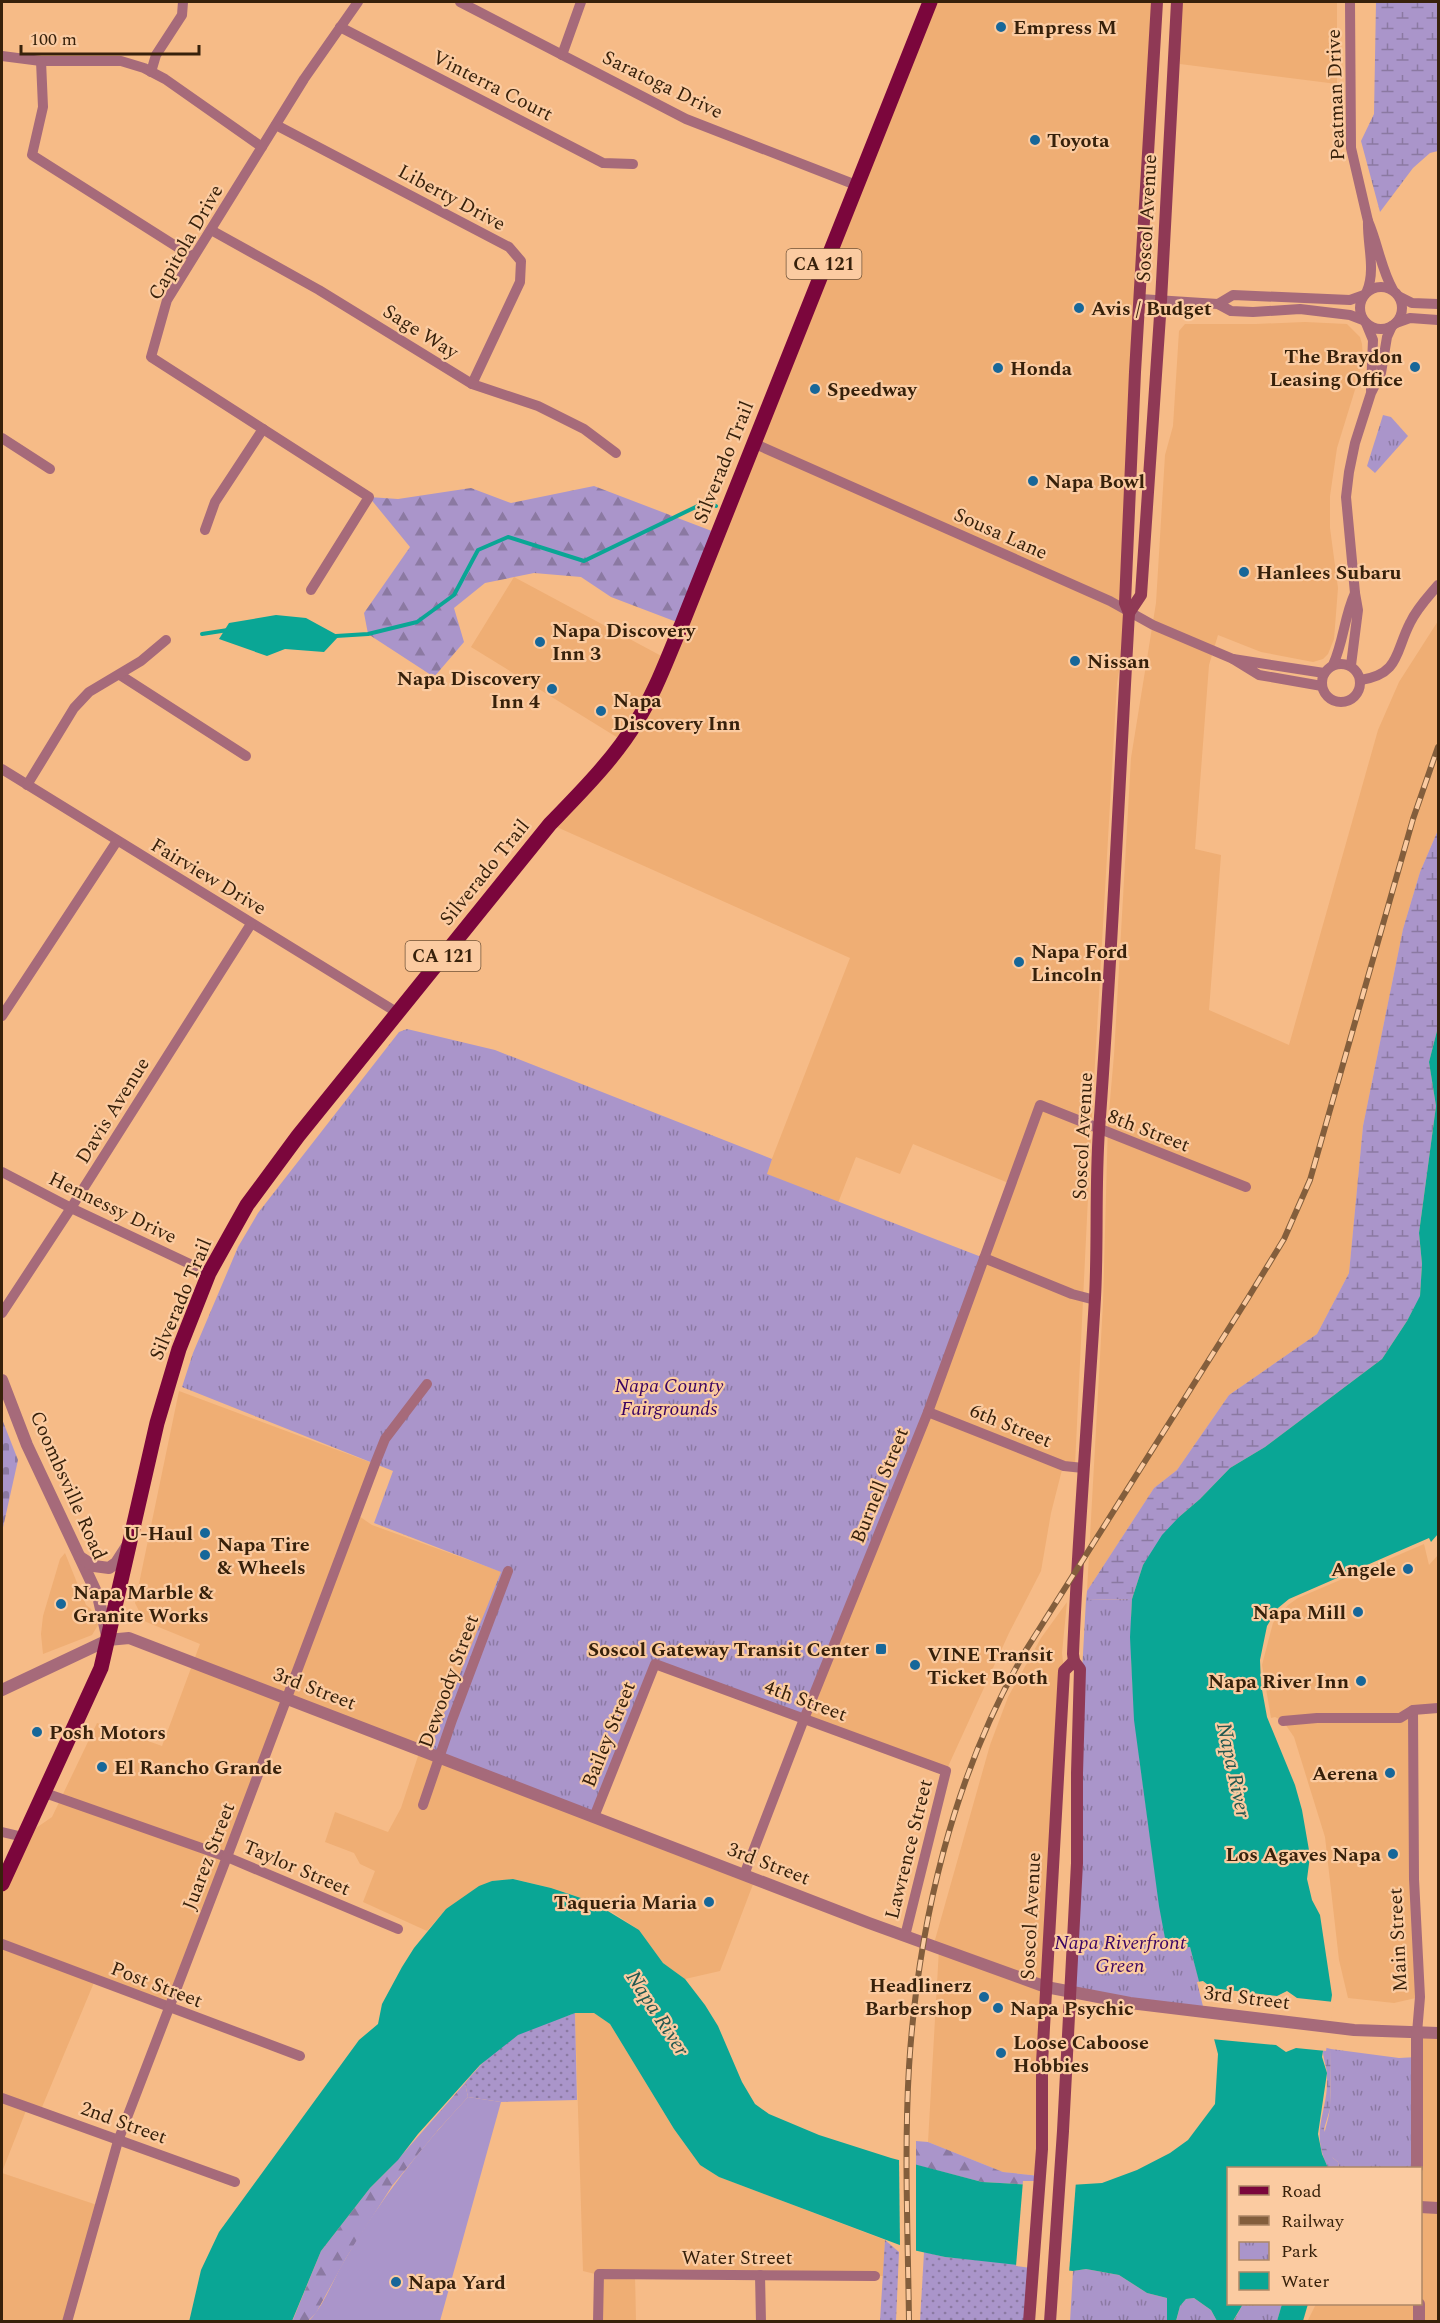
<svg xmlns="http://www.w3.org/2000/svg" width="1440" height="2323" font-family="Spectral,serif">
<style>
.built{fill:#efae74}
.grass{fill:url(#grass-dots)}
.forest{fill:url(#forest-firs)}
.wetland{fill:url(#wetland-marsh)}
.cemetery{fill:url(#cemetery-stones)}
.park{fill:url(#park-tufts)}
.garden{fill:#aa95ca}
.water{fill:#0aa695}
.pier{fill:#f6bb87}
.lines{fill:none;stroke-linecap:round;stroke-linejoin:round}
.stream{stroke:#0aa695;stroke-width:4}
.minor{stroke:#a66a7a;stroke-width:10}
.tertiary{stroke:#a66a7a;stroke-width:12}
.secondary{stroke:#8f3955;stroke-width:12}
.primary{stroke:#7b063c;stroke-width:15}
.rail-casing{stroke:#835e3c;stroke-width:6}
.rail{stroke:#fbcba1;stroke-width:4;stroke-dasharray:11;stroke-linecap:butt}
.poi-dot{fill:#176799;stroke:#fbcba1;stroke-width:2}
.labels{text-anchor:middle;stroke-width:4.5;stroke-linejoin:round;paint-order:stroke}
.shield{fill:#fbcba1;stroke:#725438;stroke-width:1.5}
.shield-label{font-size:18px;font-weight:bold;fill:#37210b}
.poi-label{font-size:20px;font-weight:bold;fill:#37210b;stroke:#fbcba1;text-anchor:start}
.street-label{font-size:20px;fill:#37210b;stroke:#fbcba1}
.park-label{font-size:20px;font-style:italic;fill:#390362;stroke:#fbcba1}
.water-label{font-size:21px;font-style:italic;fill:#235850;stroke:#fbcba1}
</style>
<defs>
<pattern id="grass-dots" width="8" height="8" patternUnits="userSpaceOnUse" patternTransform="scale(1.5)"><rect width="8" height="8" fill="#aa95ca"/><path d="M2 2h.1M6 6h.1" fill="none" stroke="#8b79a2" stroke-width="1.8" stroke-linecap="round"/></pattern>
<pattern id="forest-firs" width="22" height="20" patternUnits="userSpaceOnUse" patternTransform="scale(1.5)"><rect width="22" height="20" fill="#aa95ca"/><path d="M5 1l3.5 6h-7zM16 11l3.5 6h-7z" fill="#8b79a2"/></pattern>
<pattern id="wetland-marsh" width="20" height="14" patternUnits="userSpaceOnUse" patternTransform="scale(1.5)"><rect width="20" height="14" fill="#aa95ca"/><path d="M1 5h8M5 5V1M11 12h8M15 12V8" fill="none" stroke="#8b79a2"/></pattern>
<pattern id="cemetery-stones" width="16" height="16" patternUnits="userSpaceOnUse" patternTransform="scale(1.5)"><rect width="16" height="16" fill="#aa95ca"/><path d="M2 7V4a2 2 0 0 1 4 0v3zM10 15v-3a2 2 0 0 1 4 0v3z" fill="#8b79a2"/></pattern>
<pattern id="park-tufts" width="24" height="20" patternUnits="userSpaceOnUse" patternTransform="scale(1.5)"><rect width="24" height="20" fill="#aa95ca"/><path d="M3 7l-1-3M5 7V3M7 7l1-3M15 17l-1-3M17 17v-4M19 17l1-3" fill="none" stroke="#8b79a2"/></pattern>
</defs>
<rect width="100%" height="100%" fill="#f6bb87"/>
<g class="built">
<polygon points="930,2 1157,2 1129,613 1117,683 1092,1115 1075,1465 1064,1462 1051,1513 1041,1571 1009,1633 946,1771 804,1719 1011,1184 913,1144 900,1174 856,1157 838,1203 766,1174 850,958 550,824 623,741 471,647 514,577 667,659"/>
<polygon points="1177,2 1337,2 1337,84 1180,64 1175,46"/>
<polygon points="1305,322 1347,324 1360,337 1362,344 1363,358 1358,380 1337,448 1330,496 1330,528 1338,588 1334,639 1328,654 1323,659 1313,662 1261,652 1218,635 1209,665 1195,849 1221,855 1209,1010 1289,1045 1378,730 1399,682 1438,621 1438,830 1420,872 1403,929 1363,1126 1349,1273 1317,1334 1229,1395 1177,1470 1154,1488 1087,1591 1103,1303 1108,1123 1114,1055 1131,758 1156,603 1165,455 1173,426 1179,331 1185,324 1256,324"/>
<polygon points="179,1391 375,1464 356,1514 372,1525 502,1572 428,1753 755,1879 720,1971 685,1979 663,1963 639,1930 606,1908 593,1902 551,1888 514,1879 492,1881 446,1909 427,1931 363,1902 375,1871 360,1864 354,1853 325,1842 335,1812 388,1832 401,1808 420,1750 287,1698 168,2008 95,1980 40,2112 27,2108 2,2172 2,1884 23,1837 52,1817 97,1723 162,1746 200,1644 144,1621 135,1603"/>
<polygon points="1424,1544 1429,1565 1438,1555 1438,1708 1414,1711 1420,1997 1394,2003 1348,1998 1339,1960 1325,1837 1294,1737 1283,1721 1275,1717 1271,1718 1262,1665 1273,1623 1288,1605 1298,1598"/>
<polygon points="65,1553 86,1605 91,1609 98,1625 92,1635 43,1654 41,1634 43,1616 60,1559"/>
<polygon points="1067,1602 1062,1653 1064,1671 1040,2176 1003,2172 928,2142 939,1949 933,1947 990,1745 1008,1697 1041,1638"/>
<polygon points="575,2013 594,2013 610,2024 674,2129 700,2165 719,2177 885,2240 883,2276 635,2275 636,2321 598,2321 599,2275 583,2271"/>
<polygon points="1417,2033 1438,2033 1438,2320 1307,2322 1316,2304 1420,2304 1420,2168"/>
<polygon points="2,2173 100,2206 67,2321 2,2321"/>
</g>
<g class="grass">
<path d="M 575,2013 L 577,2100 L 501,2102 L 468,2097 L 465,2083 C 480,2065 497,2047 517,2035 C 534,2025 556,2020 575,2013 Z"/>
<polygon points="885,2240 899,2252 896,2321 880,2321"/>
<polygon points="924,2252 945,2257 1033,2265 1029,2321 920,2322"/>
</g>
<g class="forest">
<polygon points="594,486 717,533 682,624 611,597 581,577 534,573 485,583 454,608 464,642 434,677 368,634 364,613 410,547 369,497 398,499 471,488 511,503"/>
<polygon points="465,2083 468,2097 438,2130 392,2186 346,2258 316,2313 308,2321 292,2322 321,2251 370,2188 393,2165"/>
<polygon points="916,2141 928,2142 1003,2172 1040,2176 1039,2185 982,2182 916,2165"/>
</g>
<g class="wetland">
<polygon points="1376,2 1438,2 1438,151 1430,153 1413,168 1380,212 1361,141 1374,114"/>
<polygon points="1438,830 1438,1027 1429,1062 1436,1106 1419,1233 1422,1264 1420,1297 1407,1321 1382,1359 1265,1447 1230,1468 1200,1499 1179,1517 1143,1565 1132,1599 1086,1600 1087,1591 1154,1488 1177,1470 1229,1395 1317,1334 1349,1273 1363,1126 1403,929 1420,872"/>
<path d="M 1323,2047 L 1331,2049 L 1330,2109 L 1324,2129 L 1333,2158 L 1338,2162 L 1339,2168 L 1328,2168 C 1309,2128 1329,2113 1327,2075 C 1327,2065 1322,2058 1323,2047 Z"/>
</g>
<polygon class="cemetery" points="2,1419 18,1460 2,1532"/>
<g class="park">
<polygon points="1383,415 1391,417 1408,436 1375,473 1367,466"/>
<polygon points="407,1029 495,1050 772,1159 767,1174 984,1258 804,1719 655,1664 594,1817 428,1753 501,1572 374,1523 393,1471 182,1387 193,1353 238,1247 258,1213 399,1032"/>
<path d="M 1132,1599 C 1128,1666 1136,1732 1145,1799 C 1152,1849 1158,1899 1167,1949 L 1190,1947 L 1208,2012 L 1070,1993 L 1077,1760 L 1086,1600 Z"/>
<path d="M 1331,2049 L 1399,2058 L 1417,2057 L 1417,2168 L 1339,2168 L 1338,2162 C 1313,2143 1329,2129 1330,2106 C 1331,2087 1330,2068 1331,2049 Z"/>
<polygon points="1086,2269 1119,2275 1147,2293 1167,2298 1167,2321 1070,2322 1073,2271"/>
<polygon points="1194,2298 1211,2310 1217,2321 1176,2322 1180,2306 1186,2299"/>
<polygon points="1243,2304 1282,2304 1277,2321 1233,2322"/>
</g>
<path class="garden" d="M 468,2097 L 501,2102 L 440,2321 L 309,2321 C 325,2304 333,2279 346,2258 C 380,2200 421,2147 468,2097 Z"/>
<g class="water">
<polygon points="276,615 306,618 339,636 324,652 285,649 267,656 219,639 229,623"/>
<polygon points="1438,1027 1438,1534 1431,1542 1429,1538 1289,1599 1278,1608 1267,1626 1260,1660 1261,1684 1267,1717 1295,1785 1302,1810 1310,1856 1307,1879 1312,1900 1320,1915 1332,1995 1322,2057 1327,2073 1318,2134 1322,2154 1328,2168 1228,2168 1228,2304 1243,2304 1233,2321 1217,2321 1211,2310 1194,2298 1186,2299 1180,2306 1176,2321 1167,2321 1167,2298 1147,2293 1119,2275 1086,2269 1073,2271 945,2257 913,2250 719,2177 700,2165 674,2129 610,2024 594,2013 575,2013 518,2035 480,2065 418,2134 398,2160 370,2188 321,2251 292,2321 189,2322 201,2270 219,2232 359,2040 378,2024 382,2004 402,1967 414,1948 446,1909 479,1886 492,1881 513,1879 551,1888 593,1902 639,1930 663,1963 685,1979 705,2005 718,2026 742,2082 755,2104 769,2114 819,2135 891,2158 982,2182 1054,2186 1102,2183 1137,2170 1170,2153 1188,2140 1215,2104 1218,2054 1190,1947 1167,1949 1159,1906 1134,1720 1130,1637 1132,1599 1143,1565 1162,1535 1179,1517 1200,1499 1230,1468 1265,1447 1382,1359 1407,1321 1420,1296 1422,1264 1419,1233 1436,1106 1429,1062"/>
<polygon points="1282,2304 1308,2304 1303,2321 1277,2321"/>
</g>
<g class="pier">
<polygon points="1203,1981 1212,1988 1277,1996 1287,1991 1297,1998 1334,2002 1326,2051 1296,2048 1286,2052 1276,2045 1211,2039 1197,1982"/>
<polygon points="899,2157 916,2161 916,2254 900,2248"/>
<polygon points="1023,2181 1076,2181 1069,2273 1016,2266"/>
</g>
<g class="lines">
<g class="stream">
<polyline points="202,634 228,630"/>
<polyline points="336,636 368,634 417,622 454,595 478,550 508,537 584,561 706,502 716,506"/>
</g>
<g class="minor">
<polyline points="460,2 686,119 856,185"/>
<polyline points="1350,2 1351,148 1368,221"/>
<polyline points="340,27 603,163 633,164"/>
<polyline points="562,55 581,2"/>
<polyline points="2,56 41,61 121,61 144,68 165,79 262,147"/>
<polyline points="41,61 43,107 32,155 193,257"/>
<polyline points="151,72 156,55 182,15 183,2"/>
<polyline points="276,125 509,247 521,261 520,282 472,384"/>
<polyline points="211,230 319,290 472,384 538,406 584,429 616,453"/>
<circle cx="1381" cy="308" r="21"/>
<path d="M 1367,291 C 1376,269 1367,244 1368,221 C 1378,244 1381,269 1393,290"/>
<polyline points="1400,297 1412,303 1438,304"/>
<polyline points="1140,299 1218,304 1231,311 1253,312 1300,309 1350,315 1363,320"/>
<polyline points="1218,304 1233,295 1350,300 1364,295"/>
<polyline points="1366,323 1373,340 1371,390"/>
<polyline points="1396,323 1410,318 1438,320"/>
<polyline points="263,429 369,497 311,590"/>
<polyline points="2,438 50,469"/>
<polyline points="753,443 1110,601 1153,625 1233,659"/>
<polyline points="205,530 215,502 263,429 151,357 167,300 304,79 358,2"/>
<polyline points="1355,593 1346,497 1349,472 1355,443 1371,393 1381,373 1387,337 1392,326"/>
<circle cx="1341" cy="683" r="19"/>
<path d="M 1333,665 C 1344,640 1344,617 1355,593 L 1358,610 L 1351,665"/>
<polyline points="120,675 246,756"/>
<path d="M 1361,680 C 1400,674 1395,652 1410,623 C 1417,608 1428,597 1438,585"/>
<polyline points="1322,686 1259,675 1233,659 1324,673"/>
<polyline points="2,769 398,1013"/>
<polyline points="27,785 74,708 89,692 141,661 166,640"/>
<polyline points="2,1016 117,841"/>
<polyline points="2,1172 71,1208 209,1273"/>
<polyline points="984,1258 1072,1294 1095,1300"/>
<polyline points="2,1313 71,1208 251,924"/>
<polyline points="928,1412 1064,1466 1083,1468"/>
<polyline points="1413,1710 1414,1879 1420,1997 1417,2033"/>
<polyline points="1283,1721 1317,1718 1400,1718 1413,1710 1438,1708"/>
<polyline points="45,1793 227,1857 398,1929"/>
<polyline points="423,1805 452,1720 508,1571"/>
<polyline points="594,1817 655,1664 946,1771 905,1936"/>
<polyline points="2,1832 23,1837"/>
<polyline points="744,1875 804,1719 928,1412 1040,1105 1246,1187"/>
<polyline points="2,1944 300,2056"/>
<polyline points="2,2098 235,2182"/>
<polyline points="760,2275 761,2322"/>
<polyline points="67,2322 118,2141 227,1857 375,1464 385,1439 427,1384"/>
<polyline points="598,2322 599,2274 875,2276"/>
</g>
<g class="tertiary">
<polyline points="2,1380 27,1445 98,1596 107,1636"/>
<polyline points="80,1557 94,1566 109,1568 116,1563 127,1546"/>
<polyline points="2,1690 108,1640 129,1638 869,1923 1046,1987 1130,2003 1354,2030 1438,2033"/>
<polyline points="1417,2033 1417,2168"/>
<polyline points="1420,2207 1438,2208"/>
<polyline points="1419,2304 1419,2322"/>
</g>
<g class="secondary">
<polyline points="1129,613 1141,595 1161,301 1177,2"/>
<polyline points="1029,2322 1042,2149 1042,2063 1064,1671 1074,1661"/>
<path d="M 1050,2322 L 1063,2131 L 1077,1863 L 1077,1773 L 1080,1669 L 1074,1661 L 1073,1654 C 1078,1535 1088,1417 1095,1298 C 1098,1242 1095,1186 1099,1130 C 1112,958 1119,785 1129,613 L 1125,603 L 1135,372 L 1157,2"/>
</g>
<path class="primary" d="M 2,1884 L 101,1668 L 157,1423 L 179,1349 L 209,1273 L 247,1205 L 298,1136 L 550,824 C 580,793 615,758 637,721 C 656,691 668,656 682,624 L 930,2"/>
<defs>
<path id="rail" d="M 909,2322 C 908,2237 904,2151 909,2067 C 918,1923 953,1775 1026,1650 L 1248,1298 L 1284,1239 L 1310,1180 L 1413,819 L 1438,747"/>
</defs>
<use href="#rail" class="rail-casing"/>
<use href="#rail" class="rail"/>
</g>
<g class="poi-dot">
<circle cx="1001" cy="27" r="6"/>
<circle cx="1035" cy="140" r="6"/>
<circle cx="1079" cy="308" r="6"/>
<circle cx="1415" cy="367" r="6"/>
<circle cx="998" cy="368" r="6"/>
<circle cx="815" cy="389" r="6"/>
<circle cx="1033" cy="481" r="6"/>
<circle cx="1244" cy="572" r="6"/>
<circle cx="540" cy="642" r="6"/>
<circle cx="1075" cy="661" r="6"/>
<circle cx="552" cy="689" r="6"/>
<circle cx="601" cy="711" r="6"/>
<circle cx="1019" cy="962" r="6"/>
<circle cx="205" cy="1533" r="6"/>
<circle cx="205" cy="1555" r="6"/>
<circle cx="1408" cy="1569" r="6"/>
<circle cx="61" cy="1604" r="6"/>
<circle cx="1358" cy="1612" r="6"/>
<rect x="875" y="1643" width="12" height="12" rx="3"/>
<circle cx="915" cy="1665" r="6"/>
<circle cx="1361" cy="1681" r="6"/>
<circle cx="37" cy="1732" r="6"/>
<circle cx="102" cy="1767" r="6"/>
<circle cx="1390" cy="1773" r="6"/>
<circle cx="1393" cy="1854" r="6"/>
<circle cx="709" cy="1902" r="6"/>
<circle cx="984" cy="1997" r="6"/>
<circle cx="998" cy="2008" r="6"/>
<circle cx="1001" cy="2053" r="6"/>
<circle cx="396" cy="2282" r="6"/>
</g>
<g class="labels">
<g class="shield">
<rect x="786.5" y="249" width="75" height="30" rx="4.5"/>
<rect x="405.5" y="941" width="75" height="30" rx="4.5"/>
</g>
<g class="shield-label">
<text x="824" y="270">CA 121</text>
<text x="443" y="962">CA 121</text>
</g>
<g class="poi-label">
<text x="1013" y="34">Empress M</text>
<text x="1047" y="147">Toyota</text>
<text x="1091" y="315">Avis / Budget</text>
<text x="1403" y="363" text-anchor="end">The Braydon<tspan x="1403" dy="23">Leasing Office</tspan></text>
<text x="1010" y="375">Honda</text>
<text x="827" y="396">Speedway</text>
<text x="1045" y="488">Napa Bowl</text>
<text x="1256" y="579">Hanlees Subaru</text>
<text x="552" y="637">Napa Discovery<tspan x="552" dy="23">Inn 3</tspan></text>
<text x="1087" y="668">Nissan</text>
<text x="540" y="685" text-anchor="end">Napa Discovery<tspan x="540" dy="23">Inn 4</tspan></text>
<text x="613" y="707">Napa<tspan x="613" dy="23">Discovery Inn</tspan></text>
<text x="1031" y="958">Napa Ford<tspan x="1031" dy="23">Lincoln</tspan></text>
<text x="193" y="1540" text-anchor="end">U-Haul</text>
<text x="217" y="1551">Napa Tire<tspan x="217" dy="23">&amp; Wheels</tspan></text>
<text x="1396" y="1576" text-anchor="end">Angele</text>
<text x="73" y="1599">Napa Marble &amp;<tspan x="73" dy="23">Granite Works</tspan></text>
<text x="1346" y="1619" text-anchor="end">Napa Mill</text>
<text x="869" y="1656" text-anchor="end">Soscol Gateway Transit Center</text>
<text x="927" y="1661">VINE Transit<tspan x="927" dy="23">Ticket Booth</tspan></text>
<text x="1349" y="1688" text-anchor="end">Napa River Inn</text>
<text x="49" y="1739">Posh Motors</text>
<text x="114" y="1774">El Rancho Grande</text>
<text x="1378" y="1780" text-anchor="end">Aerena</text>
<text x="1381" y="1861" text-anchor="end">Los Agaves Napa</text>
<text x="697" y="1909" text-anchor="end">Taqueria Maria</text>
<text x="972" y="1992" text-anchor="end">Headlinerz<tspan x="972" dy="23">Barbershop</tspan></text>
<text x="1010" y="2015">Napa Psychic</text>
<text x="1013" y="2049">Loose Caboose<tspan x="1013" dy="23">Hobbies</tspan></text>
<text x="408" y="2289">Napa Yard</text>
</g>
<g class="street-label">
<text transform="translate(663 84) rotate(26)" y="7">Saratoga Drive</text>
<text transform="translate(493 85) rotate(27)" y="7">Vinterra Court</text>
<text transform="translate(1335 95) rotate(-92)" y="7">Peatman Drive</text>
<text transform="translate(452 197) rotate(28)" y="7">Liberty Drive</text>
<text transform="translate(1146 218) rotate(-87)" y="7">Soscol Avenue</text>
<text transform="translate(185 242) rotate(-60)" y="7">Capitola Drive</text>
<text transform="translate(421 331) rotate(32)" y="7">Sage Way</text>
<text transform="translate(723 462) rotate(-68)" y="7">Silverado Trail</text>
<text transform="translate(1001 533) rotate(24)" y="7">Sousa Lane</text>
<text transform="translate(484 872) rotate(-51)" y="7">Silverado Trail</text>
<text transform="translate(209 876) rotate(31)" y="7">Fairview Drive</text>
<text transform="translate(112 1110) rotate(-58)" y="7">Davis Avenue</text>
<text transform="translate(1149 1130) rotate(21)" y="7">8th Street</text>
<text transform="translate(1082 1136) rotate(-87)" y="7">Soscol Avenue</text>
<text transform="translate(113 1207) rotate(26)" y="7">Hennessy Drive</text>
<text transform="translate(180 1299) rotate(-67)" y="7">Silverado Trail</text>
<text transform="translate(1011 1425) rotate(22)" y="7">6th Street</text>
<text transform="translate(69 1485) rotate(66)" y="7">Coombsville Road</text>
<text transform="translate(879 1485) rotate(-68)" y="7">Burnell Street</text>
<text transform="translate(448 1681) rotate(-70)" y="7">Dewoody Street</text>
<text transform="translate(315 1688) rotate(21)" y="7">3rd Street</text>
<text transform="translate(806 1700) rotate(20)" y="7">4th Street</text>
<text transform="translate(608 1734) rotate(-68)" y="7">Bailey Street</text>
<text transform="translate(908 1849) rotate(-76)" y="7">Lawrence Street</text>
<text transform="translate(208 1856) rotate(-69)" y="7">Juarez Street</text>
<text transform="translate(769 1863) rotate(21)" y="7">3rd Street</text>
<text transform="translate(297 1867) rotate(23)" y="7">Taylor Street</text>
<text transform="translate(1030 1916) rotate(-87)" y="7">Soscol Avenue</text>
<text transform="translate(1397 1940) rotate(-93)" y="7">Main Street</text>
<text transform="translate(157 1984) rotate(21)" y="7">Post Street</text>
<text transform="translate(1247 1997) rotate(7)" y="7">3rd Street</text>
<text transform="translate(124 2122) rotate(20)" y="7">2nd Street</text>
<text x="737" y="2264">Water Street</text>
</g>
<g class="park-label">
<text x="669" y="1392">Napa County<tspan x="669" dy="23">Fairgrounds</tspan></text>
<text x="1120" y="1949">Napa Riverfront<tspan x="1120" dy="23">Green</tspan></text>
</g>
<g class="water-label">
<text transform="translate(1234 1770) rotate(78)" y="7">Napa River</text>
<text transform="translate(658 2013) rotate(57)" y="7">Napa River</text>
</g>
</g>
<rect width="1440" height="2323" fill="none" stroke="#37210b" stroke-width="6"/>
<rect x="1227" y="2167" width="195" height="138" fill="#fbcba1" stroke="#ad8765" stroke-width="1.5"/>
<rect x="1239" y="2186" width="30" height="9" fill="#7b063c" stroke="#ad8765" stroke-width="1.5"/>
<text x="1281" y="2197" font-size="18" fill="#37210b">Road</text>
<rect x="1239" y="2216" width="30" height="9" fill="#835e3c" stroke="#ad8765" stroke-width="1.5"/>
<text x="1281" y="2227" font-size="18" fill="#37210b">Railway</text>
<rect x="1239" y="2242" width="30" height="18" fill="url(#park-tufts)" stroke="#ad8765" stroke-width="1.5"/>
<text x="1281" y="2257" font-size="18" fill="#37210b">Park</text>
<rect x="1239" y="2272" width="30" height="18" fill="#0aa695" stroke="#ad8765" stroke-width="1.5"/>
<text x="1281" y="2287" font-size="18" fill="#37210b">Water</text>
<path d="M21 45v9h178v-9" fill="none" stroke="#37210b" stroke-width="3"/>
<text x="30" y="45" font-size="18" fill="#37210b" stroke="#fbcba1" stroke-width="4.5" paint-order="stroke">100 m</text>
</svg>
